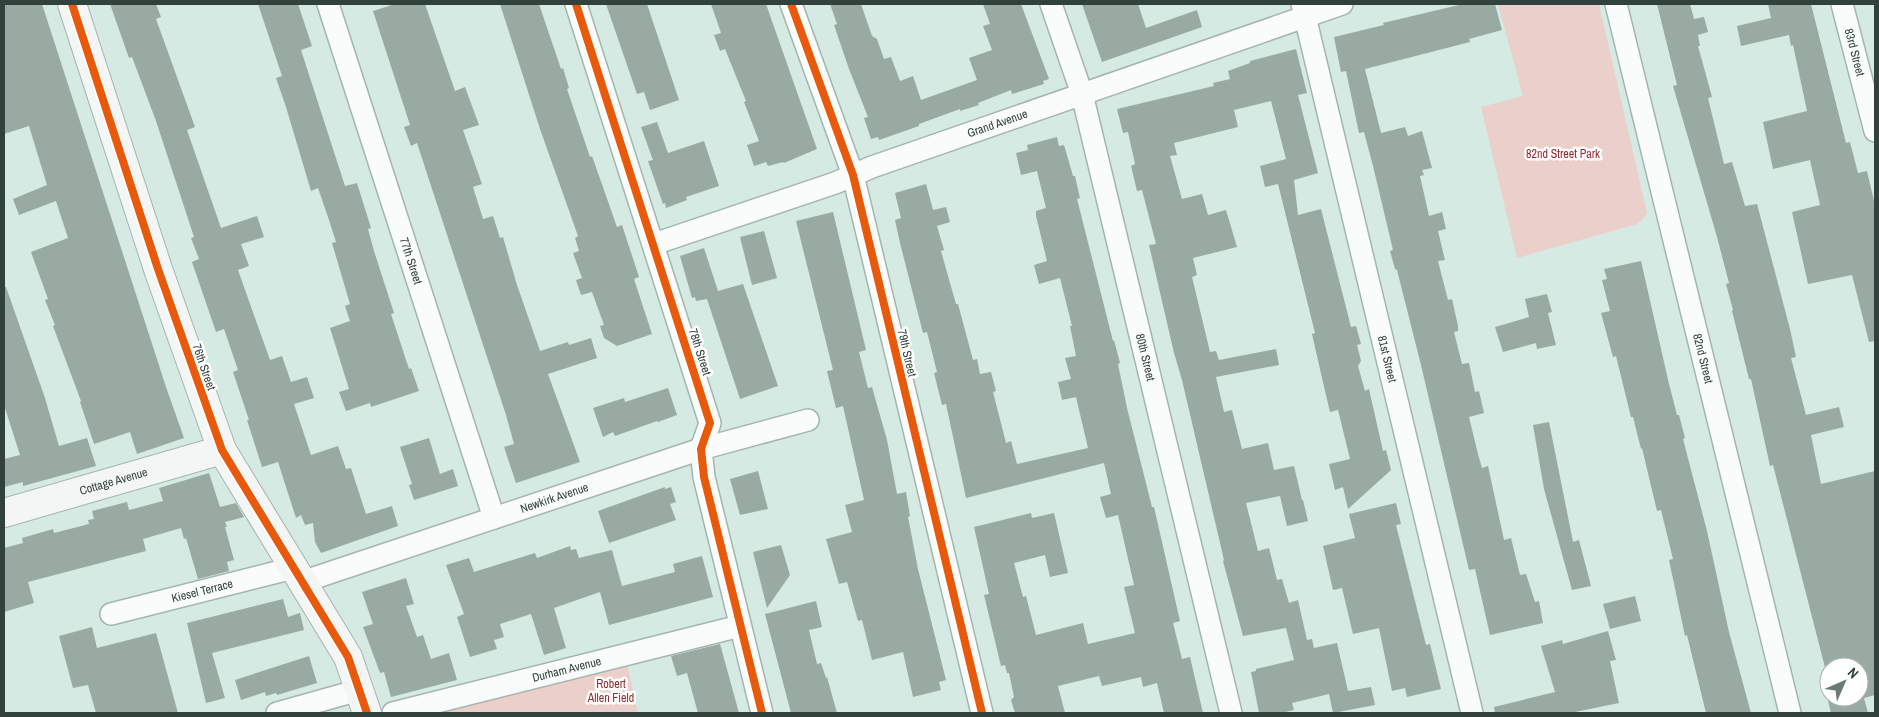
<svg xmlns="http://www.w3.org/2000/svg" width="1879" height="717" font-family="'Archivo Narrow',sans-serif">
<style>
.green{fill:#ebcfca}
.building{fill:#99aaa3;fill-rule:evenodd}
.lines{fill:none;stroke-linecap:round;stroke-linejoin:round}
.street-casing{stroke:#a4b5af;stroke-width:24}
.secondary-casing{stroke:#a4b5af;stroke-width:30}
.street{stroke:#f9fcfb;stroke-width:21}
.secondary{stroke:#f4f6f5;stroke-width:28}
.cycleway-casing{stroke:#fff;stroke-width:11}
.cycleway{stroke:#e8590c;stroke-width:8}
.labels{text-anchor:middle;stroke-width:5;stroke-linejoin:round;paint-order:stroke}
.street-label{font-size:12px;fill:#31413b;stroke:#fff}
.park-label{font-size:12px;fill:#922c31;stroke:#fff}
</style>
<rect width="100%" height="100%" fill="#d4eae2"/>
<g class="green">
<polygon points="1498,4 1599,4 1647,213 1643,219 1637,224 1517,258 1481,107 1523,96"/>
<polygon points="627,664 638,713 437,713"/>
</g>
<g class="building">
<polygon points="4,4 42,4 166,387 184,438 137,454 130,432 94,444 80,402 81,401 53,326 55,325 45,300 48,299 31,252 68,238 56,201 19,215 13,199 47,185 29,126 4,134"/>
<polygon points="110,4 156,4 161,17 156,19 195,127 187,130 221,228 257,216 264,237 241,244 249,266 238,270 270,360 282,356 291,382 307,377 314,398 294,404 311,455 338,446 346,469 351,468 366,514 392,506 398,526 321,553 315,542 313,523 305,525 301,515 296,518 278,462 262,467 247,420 249,420 233,372 238,370 224,329 216,332 192,262 199,259 191,238 194,237 156,121 132,57 129,58"/>
<polygon points="258,4 298,4 312,46 301,50 345,186 357,183 371,228 368,229 374,251 394,313 391,314 409,369 411,368 419,391 371,407 370,403 346,411 339,392 349,389 330,328 350,321 345,306 350,304 332,243 336,242 329,220 318,188 311,191 286,107 276,78 282,76"/>
<polygon points="395,4 425,4 455,91 465,87 479,125 463,130 482,184 473,187 483,219 493,216 500,238 503,237 517,285 540,351 568,342 569,345 591,338 597,358 548,374 580,462 516,483 504,447 514,444 506,415 417,143 411,146 404,127 410,125 373,11"/>
<polygon points="500,4 539,4 561,69 563,68 569,88 567,89 590,157 592,156 617,227 622,225 639,277 634,279 652,334 617,346 604,338 600,326 604,325 592,292 581,295 576,280 582,278 573,253 579,251 575,238 578,236 540,129"/>
<polygon points="606,4 647,4 679,100 650,110 644,92 637,94"/>
<polygon points="711,4 766,4 817,149 784,163 783,162 768,166 766,162 754,166 747,145 759,141 744,102 746,101 725,49 720,51 714,35 721,33"/>
<polygon points="830,4 861,4 872,36 877,39 884,59 891,57 900,81 913,76 921,100 977,80 969,58 992,50 983,26 990,24 983,4 1021,4 1049,79 1043,81 1044,84 1012,94 1011,90 978,103 979,105 960,111 960,109 919,124 919,126 879,140 878,137 871,139 864,118 868,117 849,69 834,25 837,24"/>
<polygon points="1082,4 1138,4 1146,28 1197,10 1202,27 1102,62"/>
<polygon points="1463,4 1495,4 1502,30 1469,39 1470,42 1365,69 1381,133 1405,127 1408,136 1422,131 1432,168 1422,170 1424,175 1420,176 1429,216 1442,212 1446,229 1438,231 1445,260 1438,261 1448,300 1452,299 1458,326 1458,331 1454,332 1462,364 1469,363 1475,392 1479,391 1484,413 1469,417 1478,454 1482,468 1488,466 1504,540 1511,538 1520,575 1526,574 1535,602 1539,601 1543,623 1490,635 1475,569 1469,570 1421,365 1397,270 1395,269 1390,251 1393,250 1373,166 1364,132 1359,133 1346,71 1341,72 1334,37 1384,25 1383,23"/>
<path d="M 1657,4 L 1690,4 L 1694,19 L 1704,17 L 1708,32 L 1698,35 L 1700,46 L 1698,46 L 1712,97 L 1708,98 L 1724,164 L 1732,162 L 1745,206 L 1757,204 L 1790,329 L 1796,357 L 1791,358 L 1806,415 L 1839,407 L 1844,427 L 1811,435 L 1821,484 L 1875,471 L 1875,695 L 1864,698 L 1868,713 L 1831,713 L 1824,684 L 1829,683 L 1773,465 L 1770,466 L 1751,379 L 1749,379 L 1732,311 L 1733,310 L 1726,284 L 1729,283 L 1717,237 L 1673,86 L 1677,85 ZM 1829,667 L 1859,667 L 1859,697 L 1829,697 Z"/>
<polygon points="1768,4 1811,4 1846,143 1850,142 1858,173 1867,171 1875,205 1875,341 1869,342 1852,275 1808,284 1792,212 1820,205 1810,160 1773,169 1763,122 1807,111 1793,45 1791,46 1789,35 1741,46 1737,26 1771,18"/>
<polygon points="1296,49 1307,93 1298,95 1318,173 1294,180 1298,215 1321,209 1351,327 1356,326 1361,344 1357,345 1361,361 1358,366 1365,391 1369,389 1383,451 1386,450 1391,470 1348,509 1343,487 1335,490 1329,464 1350,459 1338,410 1330,412 1325,391 1312,334 1315,333 1278,184 1265,187 1260,166 1286,159 1271,101 1234,110 1238,127 1174,143 1177,155 1170,156 1182,199 1202,194 1208,215 1226,210 1237,247 1193,258 1197,275 1192,277 1210,352 1216,351 1219,360 1276,349 1279,365 1216,377 1224,412 1232,410 1242,449 1268,443 1274,470 1294,466 1302,500 1303,500 1308,521 1287,526 1280,496 1246,503 1258,551 1269,548 1277,580 1282,579 1289,603 1298,600 1307,640 1312,639 1314,648 1337,643 1348,691 1371,687 1375,705 1333,713 1329,694 1292,703 1294,710 1281,713 1259,713 1251,672 1256,671 1256,669 1294,660 1286,628 1243,636 1223,561 1224,560 1182,380 1174,353 1149,245 1156,244 1142,190 1137,191 1131,166 1135,164 1128,132 1123,133 1117,109 1214,86 1213,83 1230,79 1228,71 1250,63 1250,61"/>
<polygon points="657,122 668,153 704,141 719,186 686,197 687,200 666,208 665,203 663,204 648,161 653,160 641,127"/>
<polygon points="1057,137 1059,146 1064,145 1073,176 1075,176 1080,198 1077,199 1113,341 1114,340 1120,363 1118,364 1127,408 1152,507 1154,507 1180,621 1173,623 1182,659 1190,657 1203,713 1164,713 1157,683 1143,687 1141,677 1102,686 1099,676 1058,686 1065,713 1015,713 1011,700 1014,697 1009,673 1007,673 1005,665 1001,666 984,595 989,594 974,527 1031,513 1032,518 1054,513 1068,573 1050,577 1045,555 1014,563 1023,597 1026,596 1036,635 1083,623 1088,644 1135,633 1124,587 1134,585 1118,515 1106,518 1100,497 1111,494 1104,463 966,498 946,404 942,405 934,373 937,372 927,332 923,333 900,243 895,220 901,218 895,193 926,184 933,210 946,207 950,222 937,226 944,250 941,251 956,304 958,304 973,360 977,359 980,374 991,372 996,391 993,392 1006,443 1011,441 1017,464 1088,448 1076,397 1062,400 1058,382 1071,379 1065,358 1076,356 1070,326 1072,326 1060,278 1039,284 1034,265 1047,261 1036,216 1036,211 1046,208 1037,171 1021,175 1016,153 1028,150 1027,145"/>
<polygon points="833,212 866,350 859,352 868,388 872,387 887,440 897,494 906,492 910,516 908,517 918,569 946,680 939,682 941,690 913,697 903,652 872,660 862,620 858,621 847,582 839,584 826,539 852,532 845,505 864,500 843,406 836,408 827,371 833,370 796,221"/>
<polygon points="764,231 777,278 752,285 740,237"/>
<polygon points="704,248 718,291 743,284 778,386 740,399 707,299 696,301 695,297 692,298 680,256"/>
<polygon points="1641,261 1669,384 1677,415 1679,415 1685,438 1683,439 1707,531 1729,632 1751,713 1706,713 1687,635 1685,636 1669,560 1673,559 1661,510 1657,511 1642,448 1641,449 1633,417 1631,417 1616,356 1613,357 1601,313 1610,311 1602,280 1607,279 1604,269"/>
<polygon points="4,287 6,287 45,398 59,446 87,438 96,466 23,486 23,482 4,487 4,459 20,455 4,405"/>
<polygon points="1547,294 1552,312 1548,313 1556,345 1537,349 1536,343 1503,352 1495,327 1529,317 1525,299"/>
<polygon points="668,388 677,415 658,422 657,421 615,436 613,432 603,437 593,408 624,398 625,402"/>
<polygon points="1549,422 1573,542 1579,540 1591,586 1572,590 1544,489 1533,425"/>
<polygon points="429,438 440,474 453,469 458,486 414,500 409,485 412,484 400,447"/>
<polygon points="758,471 768,509 740,515 730,479"/>
<polygon points="209,473 220,507 236,503 244,517 225,522 227,527 225,527 234,560 227,562 229,571 198,579 186,538 184,539 181,528 143,539 146,551 28,582 34,603 4,612 4,548 23,543 22,538 53,529 54,533 89,524 88,520 94,519 92,511 127,502 129,510 163,501 159,488"/>
<polygon points="665,487 665,489 671,487 676,502 670,504 676,520 609,543 598,511"/>
<polygon points="1396,503 1401,524 1396,525 1426,645 1430,644 1441,689 1407,697 1405,688 1392,691 1379,628 1353,634 1342,588 1333,590 1323,546 1355,538 1349,514"/>
<polygon points="781,545 790,575 767,608 753,552"/>
<polygon points="570,546 571,550 576,549 579,558 612,550 622,586 675,572 673,564 702,556 713,597 609,625 600,592 554,608 566,648 544,655 531,614 500,624 504,637 494,640 497,649 470,657 457,617 464,614 446,565 469,558 474,572 535,553 537,558"/>
<polygon points="406,578 414,604 406,606 417,637 423,635 431,659 449,653 457,680 391,697 384,672 380,673 363,627 373,624 362,592"/>
<polygon points="1635,596 1641,621 1610,629 1603,604"/>
<polygon points="283,599 288,617 300,613 304,630 212,653 225,698 206,703 187,623"/>
<polygon points="816,601 822,627 809,630 817,664 821,663 826,678 827,677 837,713 791,713 765,614"/>
<polygon points="92,627 97,648 156,633 178,713 96,713 88,685 73,688 59,636"/>
<polygon points="1608,631 1616,660 1610,661 1619,703 1570,713 1495,713 1494,707 1555,692 1541,646 1562,640 1563,644"/>
<polygon points="720,644 739,713 698,713 687,673 677,676 671,656"/>
<polygon points="309,656 317,683 277,695 276,693 266,696 265,692 241,700 235,680"/>
</g>
<g class="lines">
<defs>
<g id="street">
<path id="s1" d="M 328,4 L 494,518"/>
<polyline points="576,4 710,423 701,449 704,477 762,713"/>
<polyline points="791,4 853,175 982,713"/>
<path id="s2" d="M 1051,4 L 1082,94 L 1231,713"/>
<path id="s3" d="M 1302,4 L 1472,713"/>
<path id="s4" d="M 1616,4 L 1790,713"/>
<path id="s5" d="M 1842,4 L 1875,131"/>
<path id="s6" d="M 654,244 L 835,183 L 872,167 L 1342,4"/>
<path id="s7" d="M 302,582 L 701,449 L 808,420"/>
<path id="s8" d="M 111,614 L 293,568"/>
<polyline points="277,713 359,690"/>
<path id="s9" d="M 393,713 L 740,626"/>
</g>
<g id="secondary">
<polyline points="72,4 158,269 222,450 348,657 367,713"/>
<path id="s10" d="M 4,513 L 222,450"/>
</g>
</defs>
<use href="#street" class="street-casing"/>
<use href="#secondary" class="secondary-casing"/>
<use href="#street" class="street"/>
<use href="#secondary" class="secondary"/>
<defs>
<g id="cycleway">
<polyline points="72,4 158,269 222,450 348,657 367,713"/>
<polyline points="576,4 710,423 701,449 704,477 762,713"/>
<polyline points="791,4 853,175 982,713"/>
</g>
</defs>
<use href="#cycleway" class="cycleway-casing"/>
<use href="#cycleway" class="cycleway"/>
</g>
<g class="labels">
<g class="street-label">
<text dy="4" stroke="none"><textPath href="#s5" startOffset="50">83rd Street</textPath></text>
<text dy="4" stroke="none"><textPath href="#s6" startOffset="364">Grand Avenue</textPath></text>
<text dy="4" stroke="none"><textPath href="#s1" startOffset="270">77th Street</textPath></text>
<text transform="translate(700 352) rotate(72)" y="4">78th Street</text>
<text transform="translate(907 353) rotate(77)" y="4">79th Street</text>
<text dy="4" stroke="none"><textPath href="#s2" startOffset="366">80th Street</textPath></text>
<text dy="4" stroke="none"><textPath href="#s3" startOffset="365">81st Street</textPath></text>
<text dy="4" stroke="none"><textPath href="#s4" startOffset="365">82nd Street</textPath></text>
<text transform="translate(204 367) rotate(71)" y="4">76th Street</text>
<text dy="4" stroke="none"><textPath href="#s10" startOffset="114">Cottage Avenue</textPath></text>
<text dy="4" stroke="none"><textPath href="#s7" startOffset="266">Newkirk Avenue</textPath></text>
<text dy="4" stroke="none"><textPath href="#s8" startOffset="94">Kiesel Terrace</textPath></text>
<text dy="4" stroke="none"><textPath href="#s9" startOffset="179">Durham Avenue</textPath></text>
</g>
<g class="park-label">
<text x="1563" y="158">82nd Street Park</text>
<text x="611" y="688">Robert<tspan x="611" dy="14">Allen Field</tspan></text>
</g>
</g>
<rect width="1879" height="717" fill="none" stroke="#31413b" stroke-width="10"/>
<g transform="translate(1844 682) rotate(45)"><circle r="24" fill="#ffffff" stroke="#adb3b1"/>
<path d="M0-4L9 19L0 12L-9 19Z" fill="#6a7c75"/>
<text y="-8" font-size="14" font-weight="bold" text-anchor="middle" fill="#31413b">N</text>
</g>
</svg>
